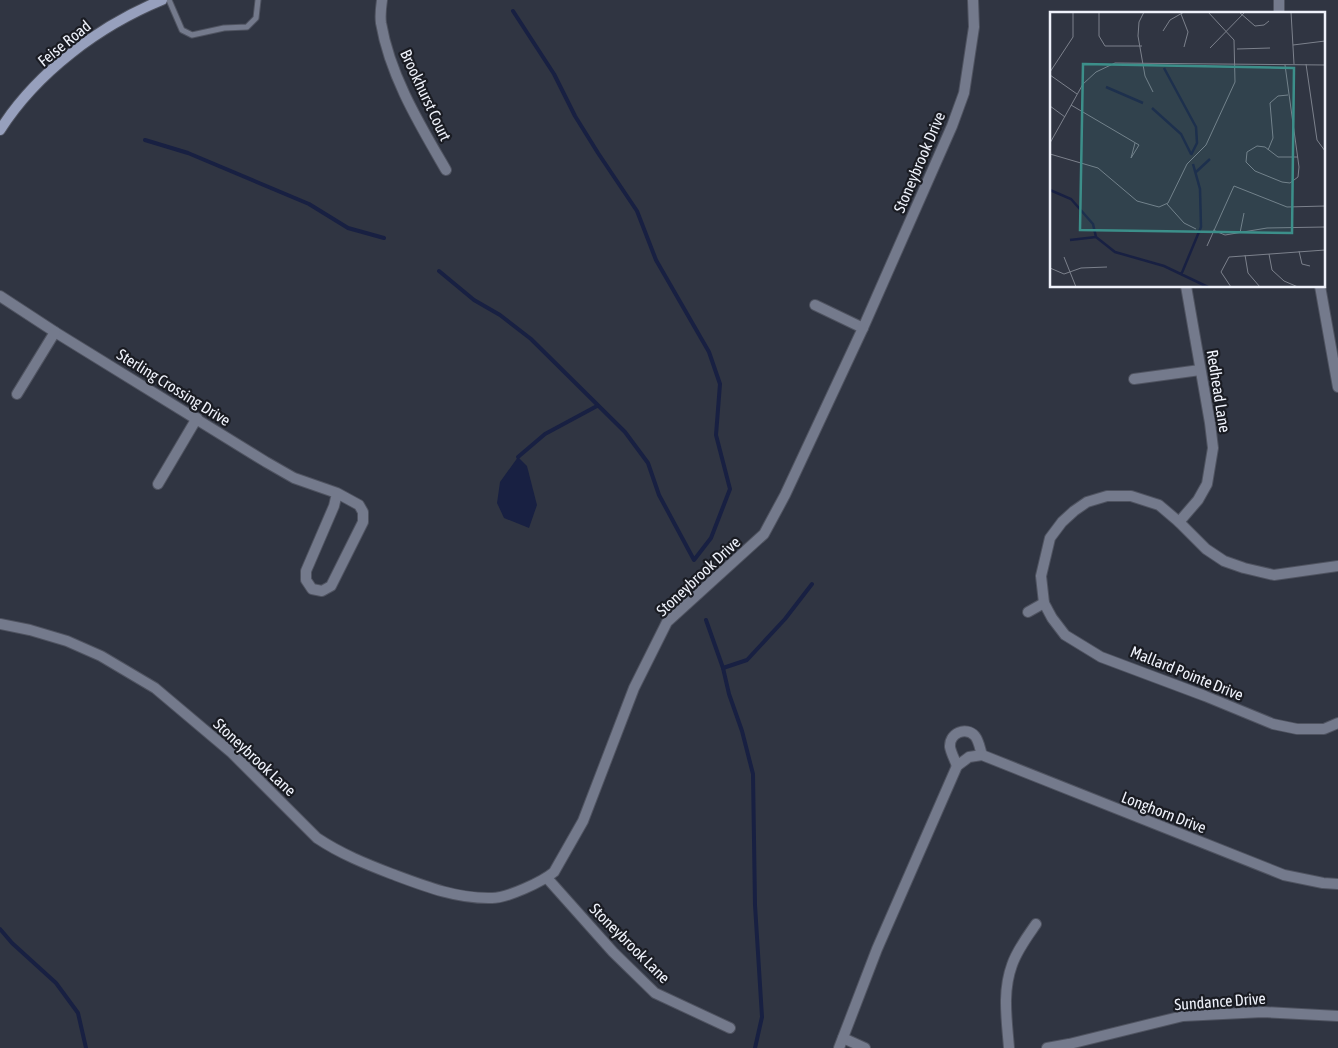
<svg xmlns="http://www.w3.org/2000/svg" width="1338" height="1048" font-family="'Asap Condensed',sans-serif">
<style>
.water{fill:#182042}
.lines{fill:none;stroke-linecap:round;stroke-linejoin:round}
.stream{stroke:#182042;stroke-width:4}
.service-casing{stroke:#4f5360;stroke-width:7}
.minor-casing{stroke:#4f5360;stroke-width:12}
.secondary-casing{stroke:#4f5360;stroke-width:12}
.service{stroke:#747a8c;stroke-width:5}
.minor{stroke:#747a8c;stroke-width:10}
.secondary{stroke:#97a0bd;stroke-width:10}
.labels{text-anchor:middle;stroke-width:4.5;stroke-linejoin:round;paint-order:stroke}
.street-label{font-size:16px;fill:#eff2fb;stroke:#1a1c23}
.inset-river{fill:none;stroke:#182042;stroke-width:2.5}
.inset-road{fill:none;stroke:#7c818c;stroke-width:1}
.view{fill:#3c8f8a;fill-opacity:0.15;stroke:#3c8f8a;stroke-width:2.5}
.inset-edge{fill:none;stroke:#eff2fb;stroke-width:2.5}
</style>
<rect width="100%" height="100%" fill="#303542"/>
<polygon class="water" points="518,457 527,466 537,505 529,528 504,518 497,503 500,482"/>
<g class="lines">
<g class="stream">
<polyline points="145,140 188,153 309,204 348,228 384,238"/>
<polyline points="439,271 474,300 500,315 531,339 625,432 648,463 659,495 694,560 711,538 730,489 716,435 720,384 709,352 656,260 637,211 598,153 575,116 554,74 513,11"/>
<polyline points="518,457 545,434 597,406"/>
<polyline points="706,620 723,668 729,694 742,731 753,774 755,905 762,1017 755,1048"/>
<polyline points="723,668 747,660 785,619 812,584"/>
<polyline points="0,929 12,943 56,983 78,1013 86,1048"/>
</g>
<defs>
<polyline id="service" points="169,0 182,30 192,35 224,28 247,27 256,18 258,0"/>
<g id="minor">
<path d="M 382,0 C 381,7 380,16 381,23 C 390,76 420,125 446,170"/>
<polyline points="1279,0 1279,14"/>
<polyline points="1320,286 1338,387"/>
<polyline points="0,296 55,332 266,462 294,478 337,493 359,505 363,512 363,522 331,586 322,591 312,589 306,580 306,571 334,506 337,493"/>
<polyline points="815,305 863,328"/>
<polyline points="1134,379 1200,370"/>
<polyline points="17,394 55,332"/>
<polyline points="158,484 197,418"/>
<polyline points="1179,522 1198,500 1207,484 1213,448 1210,423 1186,286"/>
<polyline points="1338,566 1274,575 1244,568 1224,561 1206,549 1179,522 1159,505 1131,496 1107,496 1087,502 1074,511 1062,522 1050,538 1041,576 1044,603 1052,618 1065,635 1101,657 1205,696 1273,724 1297,729 1324,729 1338,723"/>
<polyline points="1028,612 1044,603"/>
<path d="M 0,624 L 30,630 L 67,641 L 101,656 L 155,688 L 232,753 L 317,838 C 341,854 366,864 392,874 C 424,886 457,899 492,898 C 507,898 542,882 554,872 L 583,821 L 634,688 L 667,622 L 764,534 L 785,495 L 863,328 L 952,126 L 964,93 L 974,27 L 973,0"/>
<path d="M 957,766 C 955,760 951,753 950,747 C 949,733 966,726 975,736 C 979,741 980,749 982,755"/>
<polyline points="547,878 613,952 655,993 730,1028"/>
<polyline points="843,1038 865,1048"/>
<polyline points="839,1048 877,949 957,766 969,757 982,755 1284,875 1323,883 1338,884"/>
<path d="M 1009,1048 C 1007,1021 1002,992 1012,965 C 1017,950 1027,937 1036,924"/>
<polyline points="1047,1048 1069,1044 1183,1016 1263,1012 1338,1016"/>
</g>
<path id="secondary" d="M 0,130 C 37,72 99,26 162,0"/>
</defs>
<use href="#service" class="service-casing"/>
<use href="#minor" class="minor-casing"/>
<use href="#secondary" class="secondary-casing"/>
<use href="#service" class="service"/>
<use href="#minor" class="minor"/>
<use href="#secondary" class="secondary"/>
</g>
<g class="labels">
<g class="street-label">
<text transform="translate(64 43) rotate(-39)" y="6">Feise Road</text>
<text transform="translate(426 95) rotate(65)" y="6">Brookhurst Court</text>
<text transform="translate(919 162) rotate(-67)" y="6">Stoneybrook Drive</text>
<text transform="translate(174 387) rotate(32)" y="6">Sterling Crossing Drive</text>
<text transform="translate(1219 391) rotate(81)" y="6">Redhead Lane</text>
<text transform="translate(698 576) rotate(-43)" y="6">Stoneybrook Drive</text>
<text transform="translate(1187 673) rotate(22)" y="6">Mallard Pointe Drive</text>
<text transform="translate(255 757) rotate(43)" y="6">Stoneybrook Lane</text>
<text transform="translate(1164 812) rotate(21)" y="6">Longhorn Drive</text>
<text transform="translate(630 943) rotate(45)" y="6">Stoneybrook Lane</text>
<text transform="translate(1220 1001) rotate(-4)" y="6">Sundance Drive</text>
</g>
</g>
<g transform="translate(1050 12)">
<rect width="275" height="275" fill="#303542"/>
<path class="inset-river" d="M 114,56 L 146,115 L 147,131 L 141,143M 56,75 L 93,91M 102,96 L 131,122 L 141,142M 146,160 L 160,147M 0,178 L 21,187 L 43,212 L 46,225 L 65,240 L 114,254 L 158,275M 20,228 L 46,225M 131,263 L 151,215 L 150,177 L 143,152"/>
<path class="inset-road" d="M 49,0 L 49,24 L 55,34 L 92,34M 94,0 L 89,10 L 88,24 L 95,64 L 103,80M 189,0 L 205,14 L 214,13 L 219,9M 241,0 L 244,52M 131,2 L 138,20 L 134,35M 113,19 L 120,8 L 134,0M 243,33 L 275,29M 160,36 L 195,0M 187,37 L 220,36M 256,52 L 267,128 L 275,139M 235,53 L 249,155 L 248,165 L 240,171 L 232,170 L 205,159 L 196,150 L 197,140 L 207,134 L 215,135 L 228,145 L 248,145M 0,60 L 23,25 L 23,0M 0,63 L 27,82M 21,93 L 89,133 L 81,146 L 85,131M 0,94 L 15,105M 0,131 L 33,72 L 46,60 L 65,51 L 275,53M 218,138 L 223,126 L 220,91 L 228,84 L 238,83M 0,142 L 48,156 L 87,189 L 109,195 L 118,191 L 137,152 L 156,133 L 185,70 L 184,28 L 158,0M 275,152 L 275,176M 117,192 L 134,211 L 146,217M 163,218 L 175,223 L 217,216 L 275,215M 190,221 L 194,201M 157,234 L 184,174 L 237,195 L 275,194M 249,239 L 252,252 L 260,254M 219,242 L 222,258 L 234,269 L 248,275M 195,243 L 198,261 L 210,275M 14,245 L 26,275M 0,256 L 14,262 L 31,256 L 57,255M 181,275 L 171,260 L 179,245 L 275,238"/>
<path class="view" d="M 33,52 L 244,56 L 242,221 L 30,218 Z"/>
<rect width="275" height="275" class="inset-edge"/>
</g>
</svg>
